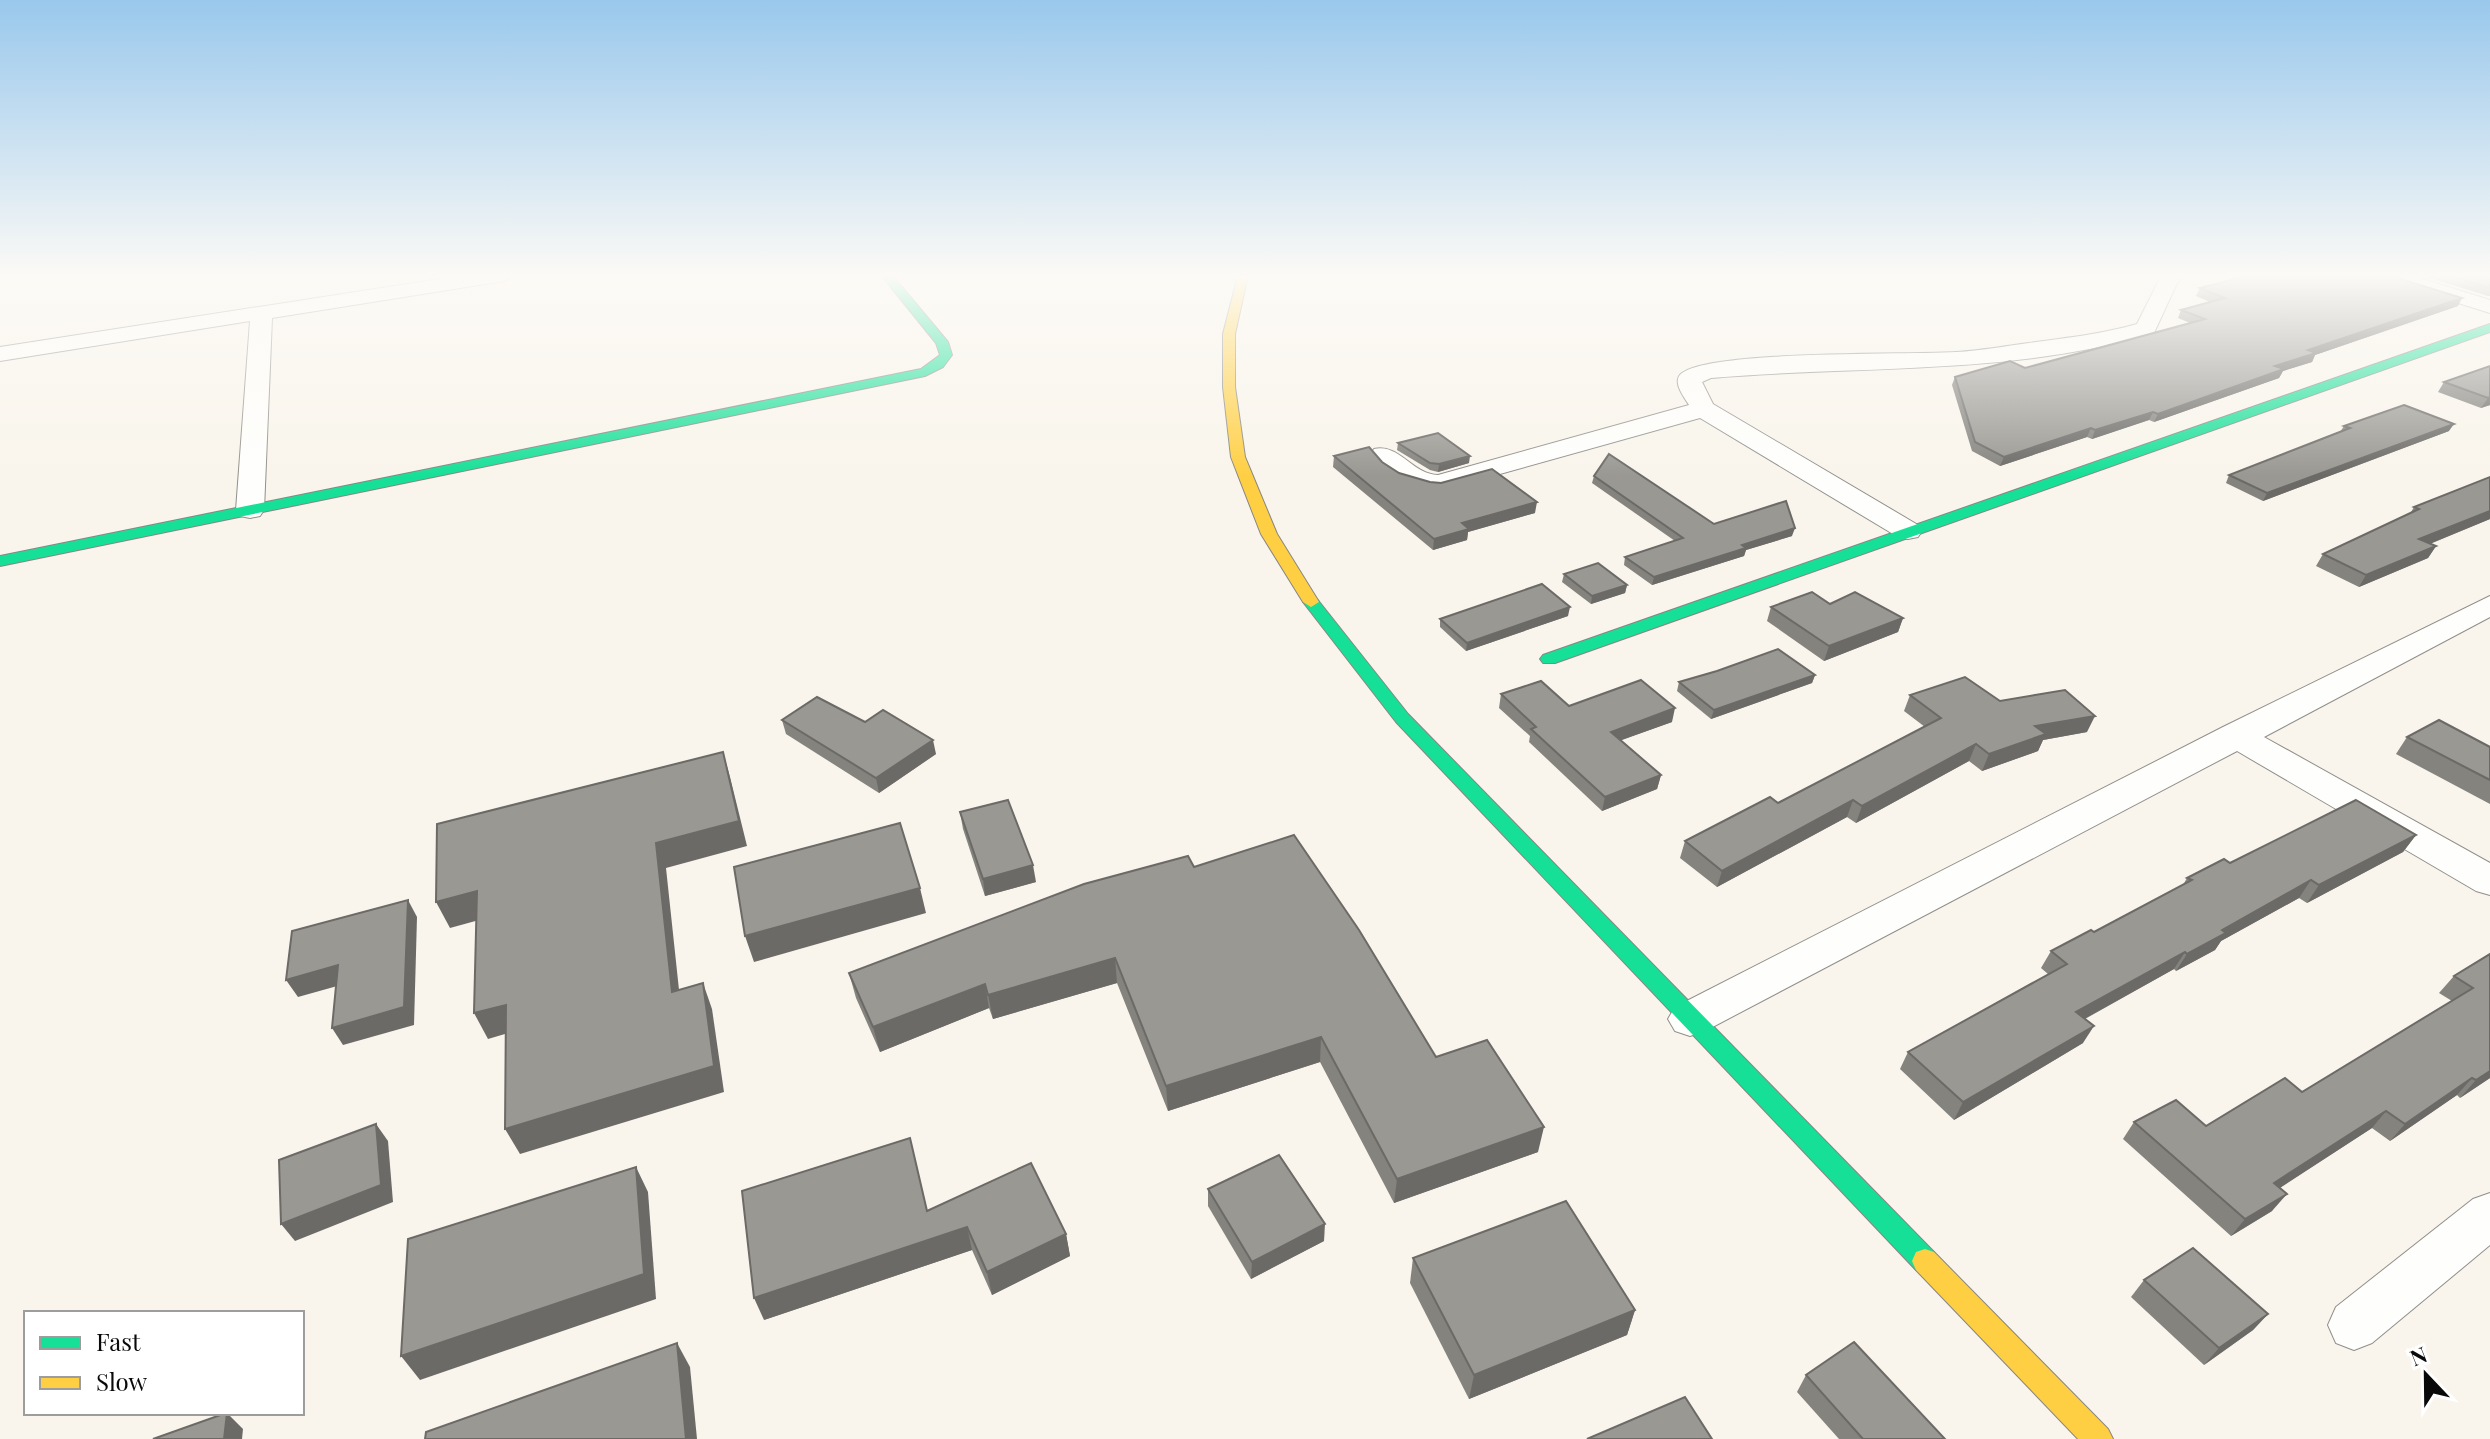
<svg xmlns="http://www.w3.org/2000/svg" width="2490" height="1439" font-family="'Playfair Display',serif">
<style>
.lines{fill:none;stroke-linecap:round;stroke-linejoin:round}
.street-casing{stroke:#918f8b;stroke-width:2}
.fast-casing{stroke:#888682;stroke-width:2}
.slow-casing{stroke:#888682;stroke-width:2}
.street{fill:#fefefc;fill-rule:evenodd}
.fast{fill:#16e098;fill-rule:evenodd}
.slow{fill:#ffcf43;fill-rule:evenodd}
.wall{fill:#84837e}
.shaded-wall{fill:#6c6a67}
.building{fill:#9a9893;stroke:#6c6a67;stroke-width:2}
</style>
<rect width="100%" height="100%" fill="#f9f5ec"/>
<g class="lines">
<defs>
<g id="street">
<polygon points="465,275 514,275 504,281 272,318 264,510 260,516 250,518 240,516 236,510 250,321 0,361 0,347"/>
<path d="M 2185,275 L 2177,283 L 2154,333 C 2012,376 1858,365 1711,378 L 1702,382 L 1713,404 L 1918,525 L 1922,531 L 1918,537 L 1908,539 L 1898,537 L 1700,418 L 1439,491 C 1411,491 1386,478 1370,455 L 1374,449 C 1399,443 1412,474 1438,475 L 1689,405 C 1684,397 1671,381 1682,373 C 1713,350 1907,355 1956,352 C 1980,351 2005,346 2029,343 C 2065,338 2102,334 2137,324 L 2161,276 Z"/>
<polygon points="2379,275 2410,275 2490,300 2490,313 2382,279"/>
<polygon points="2490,596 2490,617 2264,737 2490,863 2490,895 2476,891 2237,751 1705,1031 1690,1036 1675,1031 1668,1019 1675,1007 2223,727"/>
<polygon points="2490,1193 2490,1245 2372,1343 2354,1350 2336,1343 2328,1325 2336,1307 2473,1199"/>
</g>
<g id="fast">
<polygon points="881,275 892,275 948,342 952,355 943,367 925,376 0,566 0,556 921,369 940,355 936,343"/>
<polygon points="2490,324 2490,332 1555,663 1543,663 1540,659 1543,655"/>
<polygon points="1311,597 1317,599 1408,714 1934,1252 1938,1261 1934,1270 1925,1273 1916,1270 1396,722 1303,602"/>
</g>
<g id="slow">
<polygon points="1238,275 1248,275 1235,334 1235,387 1245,457 1277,534 1319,602 1311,607 1303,602 1261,534 1231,457 1223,387 1223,334"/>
<polygon points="1925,1249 1934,1252 2108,1429 2113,1439 2078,1439 1916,1270 1912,1261 1916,1252"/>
</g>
</defs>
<use href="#street" class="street-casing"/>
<use href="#fast" class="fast-casing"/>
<use href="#slow" class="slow-casing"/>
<use href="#street" class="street"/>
<use href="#fast" class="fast"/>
<use href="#slow" class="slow"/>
</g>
<g class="wall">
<polygon points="2420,275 2490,275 2490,296 2488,296"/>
<polygon points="2200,288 2458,306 2315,355 2312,362 2283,371 2279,378 2154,422 2149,420 2092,439 2087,437 2000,466 1972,451 1952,385 1955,377 2025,368 2190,323 2178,318 2181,310 2210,302 2196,296"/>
<polygon points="2490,366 2490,405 2481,408 2438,392 2444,382"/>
<polygon points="2344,426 2449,431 2263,501 2226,483 2229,475 2340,432"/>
<polygon points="1398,443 1469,463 1438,472 1430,470 1397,450"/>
<polygon points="1334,456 1382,462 1399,473 1535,513 1468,532 1467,540 1433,550 1333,467"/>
<polygon points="1594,476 1714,524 1792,536 1746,550 1744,556 1652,585 1624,565 1625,557 1675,541 1592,483"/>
<polygon points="2490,477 2490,519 2430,544 2436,546 2428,558 2359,587 2316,566 2323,554 2410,514 2414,507"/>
<polygon points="1564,574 1627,585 1625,593 1591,604 1562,582"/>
<polygon points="1830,604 1903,618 1898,632 1824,661 1767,621 1771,607"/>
<polygon points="1568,616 1466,651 1440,627 1440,619"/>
<polygon points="1717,671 1815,675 1812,683 1711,719 1677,691 1679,682"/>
<polygon points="1501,694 1672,722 1621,740 1661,775 1657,789 1602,811 1529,742 1530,736 1499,708"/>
<polygon points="1910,695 2000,701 2087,732 2043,740 2038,751 1982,771 1969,761 1856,823 1847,817 1717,887 1680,858 1685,841 1778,803 1925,727 1904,711"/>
<polygon points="782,720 865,722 936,754 879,793 786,734"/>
<polygon points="2407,737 2490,747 2490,804 2396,754"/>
<polygon points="960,812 1036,882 985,896 963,829"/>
<polygon points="2416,835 2403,852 2307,903 2299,898 2221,941 2215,950 2176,971 2174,969 2085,1019 2083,1043 1954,1120 1900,1069 1908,1052 2048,974 2041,968 2051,951 2094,932 2183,885 2187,878 2230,863"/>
<polygon points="1194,867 1436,1057 1538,1152 1394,1203 1320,1062 1168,1111 1117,983 993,1019 989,1008 880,1052 856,998 849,973"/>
<polygon points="2490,954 2490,1078 2460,1098 2457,1095 2390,1141 2372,1128 2279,1188 2272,1211 2231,1236 2123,1139 2134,1122 2206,1126 2302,1092 2452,1001 2439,993 2454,976"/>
<polygon points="1208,1189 1324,1241 1251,1279 1208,1206"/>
<polygon points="928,1211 1066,1234 1070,1256 992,1295 972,1250 764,1320"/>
<polygon points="1413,1258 1635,1310 1627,1335 1469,1399 1410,1283"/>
<polygon points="2144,1280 2268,1314 2253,1330 2204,1365 2131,1297"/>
<polygon points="1806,1375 1945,1439 1839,1439 1797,1392"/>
</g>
<g class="shaded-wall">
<polygon points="2462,298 2458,306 2315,355 2312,362 2283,371 2279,378 2154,422 2158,414 2275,366 2308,350"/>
<polygon points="2490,397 2490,405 2481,408 2488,398"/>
<polygon points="2153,412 2149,420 2092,439 2095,430"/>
<polygon points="2454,424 2449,431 2263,501 2267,493"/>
<polygon points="2091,428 2087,437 2000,466 2004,457"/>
<polygon points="1470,456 1469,463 1438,472 1439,464"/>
<polygon points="1537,502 1535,513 1468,532 1467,540 1433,550 1434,539 1462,523"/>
<polygon points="2490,511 2490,519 2412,551 2419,539"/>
<polygon points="1795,528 1792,536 1746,550 1744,556 1652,585 1654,577 1742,545"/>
<polygon points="2436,546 2428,558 2359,587 2366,575"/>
<polygon points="1627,585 1625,593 1591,604 1592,596"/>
<polygon points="1570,607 1568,616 1466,651 1467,643"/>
<polygon points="1903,618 1898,632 1824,661 1829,646"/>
<polygon points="1815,675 1812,683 1711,719 1714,710"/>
<polygon points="1675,708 1672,722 1608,745 1611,732"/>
<polygon points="2095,716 2087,732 2043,740 2038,751 1982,771 1989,754 2035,726"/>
<polygon points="933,740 936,754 879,793 876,778"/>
<polygon points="1976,744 1969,761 1856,823 1862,806"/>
<polygon points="723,752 730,777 747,846 666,868 682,1018 672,992 656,843"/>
<polygon points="1661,775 1657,789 1602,811 1605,797"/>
<polygon points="1853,800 1847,817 1717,887 1722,871"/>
<polygon points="2416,835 2403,852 2307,903 2319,885"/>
<polygon points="1033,865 1036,882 985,896 983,879"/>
<polygon points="2311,880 2299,898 2221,941 2215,950 2176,971 2187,954 2222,930"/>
<polygon points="920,888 926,913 754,962 745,936"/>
<polygon points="477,891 490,917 450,928 436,902"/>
<polygon points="408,900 417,917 414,1025 343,1045 332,1028"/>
<polygon points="2185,952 2174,969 2066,1029 2076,1012"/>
<polygon points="1115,958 1117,983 993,1019 988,995"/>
<polygon points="338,965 348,983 298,997 286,980"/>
<polygon points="703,983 712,1009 724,1092 520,1154 505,1129"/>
<polygon points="985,984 989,1008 880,1052 873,1027"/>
<polygon points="506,1005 519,1030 488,1039 474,1013"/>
<polygon points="2094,1026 2083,1043 1954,1120 1963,1102"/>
<polygon points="1321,1037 1320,1062 1168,1111 1166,1086"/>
<polygon points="2490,1071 2490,1078 2460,1098 2476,1080"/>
<polygon points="2472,1078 2457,1095 2390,1141 2405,1124"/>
<polygon points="2386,1111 2372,1128 2260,1201 2274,1183"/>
<polygon points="376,1124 388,1141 393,1202 295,1241 281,1224"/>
<polygon points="1544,1127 1538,1152 1394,1203 1397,1179"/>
<polygon points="636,1167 648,1192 656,1299 420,1380 401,1356"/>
<polygon points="2287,1194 2272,1211 2231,1236 2245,1219"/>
<polygon points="1325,1224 1324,1241 1251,1279 1252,1262"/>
<polygon points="967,1227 972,1250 764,1320 754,1298"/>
<polygon points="1066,1234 1070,1256 992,1295 987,1272"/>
<polygon points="1635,1310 1627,1335 1469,1399 1474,1375"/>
<polygon points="2268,1314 2253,1330 2204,1365 2219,1348"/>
<polygon points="677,1343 690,1367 697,1439 686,1439"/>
<polygon points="227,1413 243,1429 242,1439 224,1439"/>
</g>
<g class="building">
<polygon points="2250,275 2388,275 2462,298 2308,350 2316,353 2275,366 2284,369 2158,414 2153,412 2095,430 2091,428 2004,457 1975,442 1955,377 2010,361 2025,368 2205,319 2181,310 2225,298 2200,288"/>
<polygon points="2449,275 2490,275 2490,288"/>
<polygon points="2490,366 2490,397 2488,398 2444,382"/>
<polygon points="2404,405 2454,424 2267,493 2229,475 2350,428 2344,426"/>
<polygon points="1438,433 1470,456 1439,464 1430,463 1398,443"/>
<polygon points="1369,447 1382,462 1399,473 1430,482 1441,483 1492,469 1537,502 1462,523 1469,529 1434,539 1334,456"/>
<polygon points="1609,454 1714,524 1786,501 1795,528 1742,545 1746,548 1654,577 1625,557 1683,538 1594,476"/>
<polygon points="2490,477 2490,511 2419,539 2436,546 2366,575 2323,554 2419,509 2414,507"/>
<polygon points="1598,563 1627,585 1592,596 1564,574"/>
<polygon points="1542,584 1570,607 1467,643 1440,619"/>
<polygon points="1812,592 1830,604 1855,592 1903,618 1829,646 1771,607"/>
<polygon points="1778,649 1815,675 1714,710 1679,682 1717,671"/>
<polygon points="1965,677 2000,701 2065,690 2095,716 2035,726 2046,734 1989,754 1976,744 1862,806 1853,800 1722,871 1685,841 1770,797 1778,803 1941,718 1910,695"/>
<polygon points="1641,680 1675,708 1611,732 1661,775 1605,797 1531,729 1536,727 1501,694 1541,681 1569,706"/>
<polygon points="817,697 865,722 883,710 933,740 876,778 782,720"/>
<polygon points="2439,720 2490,747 2490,780 2407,737"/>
<polygon points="723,752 739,821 656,843 672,992 703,983 714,1066 505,1129 506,1005 474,1013 477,891 436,902 437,824"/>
<polygon points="1008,800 1033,865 983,879 960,812"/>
<polygon points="2356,800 2416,835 2319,885 2311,880 2222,930 2226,933 2187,954 2185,952 2076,1012 2094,1026 1963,1102 1908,1052 2067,964 2051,951 2091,930 2094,932 2192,880 2187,878 2224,859 2230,863"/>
<polygon points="900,823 920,888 745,936 734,867"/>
<polygon points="1294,835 1359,930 1436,1057 1487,1040 1544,1127 1397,1179 1321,1037 1166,1086 1115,958 988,995 985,984 873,1027 849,973 1084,884 1188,856 1194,867"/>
<polygon points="408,900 404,1007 332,1028 338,965 286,980 292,931"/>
<polygon points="2490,954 2490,1071 2476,1080 2472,1078 2405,1124 2386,1111 2274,1183 2287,1194 2245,1219 2134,1122 2176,1100 2206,1126 2285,1078 2302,1092 2473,988 2454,976"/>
<polygon points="376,1124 381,1185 281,1224 279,1160"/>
<polygon points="910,1138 927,1211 1031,1163 1066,1234 987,1272 967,1227 754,1298 742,1191"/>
<polygon points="1279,1155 1325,1224 1252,1262 1208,1189"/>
<polygon points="636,1167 644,1274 401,1356 408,1239"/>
<polygon points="1566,1201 1635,1310 1474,1375 1413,1258"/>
<polygon points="2193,1248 2268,1314 2219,1348 2144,1280"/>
<polygon points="1854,1342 1945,1439 1863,1439 1806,1375"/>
<polygon points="677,1343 686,1439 425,1439 426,1432"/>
<polygon points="1685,1397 1712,1439 1587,1439"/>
<polygon points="226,1413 227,1413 224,1439 153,1439"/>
</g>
<linearGradient id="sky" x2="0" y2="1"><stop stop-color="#99c8ec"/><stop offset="0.58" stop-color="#fcfaf6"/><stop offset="1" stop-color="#fcfaf6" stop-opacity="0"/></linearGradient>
<rect width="2490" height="476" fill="url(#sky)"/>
<rect x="24" y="1311" width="280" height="104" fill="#ffffff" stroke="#9d9d9d" stroke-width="2"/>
<rect x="40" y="1337" width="40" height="12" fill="#16e098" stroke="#9d9d9d" stroke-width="2"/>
<text x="96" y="1351" font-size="24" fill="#090909">Fast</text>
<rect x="40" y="1377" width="40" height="12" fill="#ffcf43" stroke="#9d9d9d" stroke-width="2"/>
<text x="96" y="1391" font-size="24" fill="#090909">Slow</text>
<g transform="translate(2426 1375) rotate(338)" stroke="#ffffff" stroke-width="6" paint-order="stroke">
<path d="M0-6L14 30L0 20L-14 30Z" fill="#090909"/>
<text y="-12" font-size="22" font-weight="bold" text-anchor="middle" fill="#090909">N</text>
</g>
</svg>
